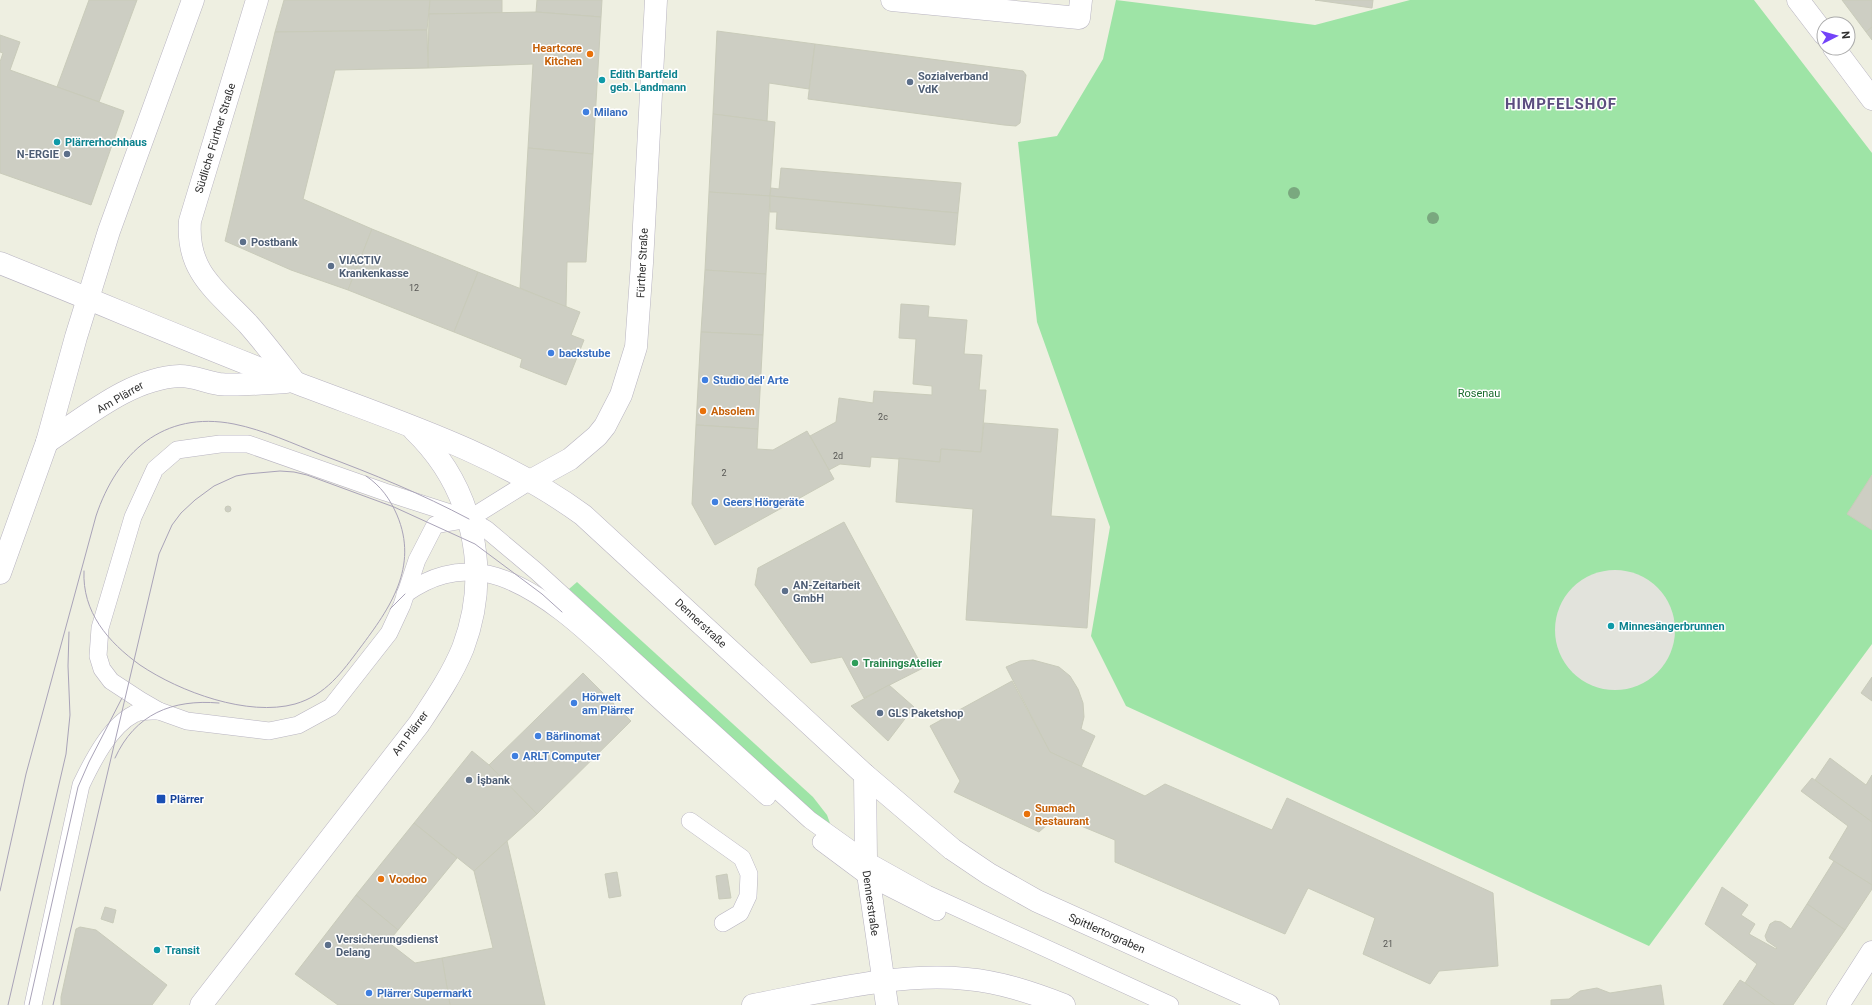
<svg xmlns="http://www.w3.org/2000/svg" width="1872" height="1005" font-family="Roboto,sans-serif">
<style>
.green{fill:#9ee4a6}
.plaza{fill:#e2e3dc}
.building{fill:#cdcec3;stroke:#c9cbba}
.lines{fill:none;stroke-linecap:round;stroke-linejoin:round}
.lane-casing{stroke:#b8b4c1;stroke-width:18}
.street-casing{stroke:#b8b4c1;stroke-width:23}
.secondary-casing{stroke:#b8b4c1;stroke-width:23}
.lane{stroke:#fff;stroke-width:17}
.street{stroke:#fff;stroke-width:22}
.secondary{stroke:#fff;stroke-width:22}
.tram{stroke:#a9a3b8;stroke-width:1}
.tree{fill:#7aa87f}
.food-dot{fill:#e8710a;stroke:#fff;stroke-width:1.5}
.culture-dot{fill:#0f9aa8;stroke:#fff;stroke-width:1.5}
.service-dot{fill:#5c6f8a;stroke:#fff;stroke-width:1.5}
.shop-dot{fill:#3f7fe0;stroke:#fff;stroke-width:1.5}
.leisure-dot{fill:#2e9e5b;stroke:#fff;stroke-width:1.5}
.transit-dot{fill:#1a4fb4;stroke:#fff;stroke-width:1.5}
.labels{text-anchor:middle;stroke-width:3;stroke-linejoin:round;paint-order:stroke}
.number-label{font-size:9px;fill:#565653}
.food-label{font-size:11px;font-weight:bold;fill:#c56008;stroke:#fff;text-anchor:start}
.culture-label{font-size:11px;font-weight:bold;fill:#0d838f;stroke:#fff;text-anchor:start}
.service-label{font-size:11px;font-weight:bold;fill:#4e5e75;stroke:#fff;text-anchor:start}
.shop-label{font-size:11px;font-weight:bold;fill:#366cbe;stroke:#fff;text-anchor:start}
.street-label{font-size:11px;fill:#2e2e2e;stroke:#fff}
.park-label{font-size:11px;fill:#1c6d2f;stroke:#fff}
.leisure-label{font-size:11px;font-weight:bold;fill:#27864d;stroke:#fff;text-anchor:start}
.transit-label{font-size:11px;font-weight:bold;fill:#164399;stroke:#fff;text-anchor:start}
.district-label{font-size:15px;font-weight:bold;letter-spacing:1px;fill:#5b4d7f;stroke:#fff}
</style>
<rect width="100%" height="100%" fill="#eeefe1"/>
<g class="green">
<polygon points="1116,0 1315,25 1410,0 1754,0 1872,153 1872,644 1649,946 1126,706 1091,636 1110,527 1037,322 1018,142 1057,136 1103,59"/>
<polygon points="577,582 813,797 827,815 831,826 797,800 569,589"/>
</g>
<circle class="plaza" cx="1615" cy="630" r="60"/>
<g class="building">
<polygon points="89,0 137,0 99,102 57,87"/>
<polygon points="284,0 430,0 427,30 275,32"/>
<polygon points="430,0 502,0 502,13 429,14"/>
<polygon points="537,0 602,0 601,17 536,12"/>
<polygon points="1315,0 1373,0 1372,8"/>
<polygon points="1842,0 1872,0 1872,27 1866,32"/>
<polygon points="536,12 601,17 593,154 528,148 533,64 428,68 429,14"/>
<polygon points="1872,27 1872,40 1866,32"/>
<polygon points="427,30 428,68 335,70 303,199 372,229 348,290 291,270 225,241 275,32"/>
<polygon points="717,31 815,44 809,89 769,83 767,121 713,114"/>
<polygon points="0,35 20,42 10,70 124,111 91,205 0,173 0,62 3,53 0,52"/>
<polygon points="815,44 1023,71 1026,75 1020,123 1016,126 1004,125 808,99"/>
<polygon points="713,114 775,122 770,196 709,192"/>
<polygon points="528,148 593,154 586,262 567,262 566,307 520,288"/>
<polygon points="781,168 961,183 958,213 770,196 771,188 779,189"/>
<polygon points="709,192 770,196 766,274 705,270"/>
<polygon points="770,196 958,213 955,245 776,229 777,212 770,212"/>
<polygon points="372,229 478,272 454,332 348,290"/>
<polygon points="705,270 766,274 763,335 701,332"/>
<polygon points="478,272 580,312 571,335 584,340 566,385 520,367 522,359 454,332"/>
<polygon points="901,304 929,306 928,317 967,320 964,354 982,355 979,390 986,390 981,452 941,449 940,462 871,457 870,467 840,464 829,470 810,436 836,422 839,398 873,403 874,391 932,395 932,386 913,384 916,339 899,338"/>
<polygon points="701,332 763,335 758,429 696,425"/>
<polygon points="984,423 1058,429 1051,516 1095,519 1087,628 966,620 973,509 896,502 899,458 940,462 941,449 981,452"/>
<polygon points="696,425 758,429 757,449 773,450 807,431 834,479 715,545 692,504"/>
<polygon points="1872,475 1872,530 1847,514"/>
<circle cx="228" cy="509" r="3"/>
<polygon points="844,522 923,668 864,698 842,657 811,663 755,585 758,568"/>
<polygon points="1033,660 1059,667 1070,676 1078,689 1083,703 1084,717 1081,729 1095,736 1081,767 1050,752 1006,667 1020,661"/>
<polygon points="583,673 631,721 537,814 489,765"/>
<polygon points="1872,677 1872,701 1861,693"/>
<polygon points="1012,681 1050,752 1145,796 1165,784 1272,830 1287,798 1493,893 1498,966 1439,971 1430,984 1363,954 1375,918 1308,888 1285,934 1115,862 1115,840 1057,816 1039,832 954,792 960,781 930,726"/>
<polygon points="889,685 914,707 888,741 851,706"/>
<polygon points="472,751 489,765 537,814 474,871 414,823"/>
<polygon points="1830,758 1866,785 1872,775 1872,822 1815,780"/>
<polygon points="1812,778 1872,822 1872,885 1829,858 1848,826 1801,791"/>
<polygon points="414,823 457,858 398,930 356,895"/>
<polygon points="507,841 545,1005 450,1005 442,958 493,948 474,871"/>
<polygon points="1834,861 1872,885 1872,889 1845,930 1807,904"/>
<polygon points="617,872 621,896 609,898 605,874"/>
<polygon points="727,874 731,898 719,899 716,876"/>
<polygon points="1722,887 1748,905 1741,915 1755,924 1749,934 1776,949 1777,948 1767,941 1765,936 1770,924 1775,921 1781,922 1791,929 1807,904 1845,930 1793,1005 1775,1005 1745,983 1757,964 1705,924"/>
<polygon points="356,895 398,930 388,942 415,963 442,958 450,1005 338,1005 295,974"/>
<polygon points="105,907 116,910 113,923 101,919"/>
<polygon points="80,927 96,930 167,985 152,1005 61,1005 61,997 76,929"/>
<polygon points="1740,980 1745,983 1775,1005 1723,1005"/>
<polygon points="1661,985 1664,1005 1551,1005 1551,1000 1569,999 1580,991 1597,988 1610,993"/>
</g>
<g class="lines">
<defs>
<g id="lane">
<polyline points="530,481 469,519 435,525 417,560 402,605 389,633 331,707 298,725 269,731 187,721 159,711 140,700 111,681 102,669 98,656 100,628 133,517 155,469 177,450 220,444 248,444 385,492 469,519 486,529 536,571 810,820 866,860 927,894 1170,1005"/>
<path d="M 405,594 C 431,576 456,568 488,574 C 547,587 608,654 652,694 C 690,729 729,763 767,797"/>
<polyline points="690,821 742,858 749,874 748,896 740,913 723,923"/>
<polyline points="821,842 868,877 937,912"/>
<path d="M 33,1005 L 81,785 C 92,762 110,726 134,714 C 141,710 151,711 159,711"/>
</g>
<g id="street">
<polyline points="892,0 1079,18 1081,0"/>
<polyline points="1798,0 1824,34"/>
<polyline points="1834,48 1872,99"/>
<polyline points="530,481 570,459 597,436 605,426 621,395 636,347 642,263 656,0"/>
<polyline points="865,775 866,860 887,1005"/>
<polyline points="1838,1005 1872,952"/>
</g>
<g id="secondary">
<path d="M 257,0 L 190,221 C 186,272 217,291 248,324 C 264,342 279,362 294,381"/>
<path d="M 0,263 C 98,302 195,344 294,382 C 393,420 497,452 583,515 L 865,775 L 952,849 L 989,874 L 1037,901 L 1268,1005"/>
<path d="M 47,442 C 87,416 131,378 180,376 C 194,376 205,382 219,384 C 237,386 266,383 286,382"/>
<polyline points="0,573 47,442 76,337 109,231 193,0"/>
<path d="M 201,1005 L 419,724 C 435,700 452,675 463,648 C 492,571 473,487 414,430"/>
<path d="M 753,1005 C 823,992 896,972 967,979 C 1001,982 1033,993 1064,1005"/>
</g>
</defs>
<use href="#lane" class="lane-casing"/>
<use href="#street" class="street-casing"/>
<use href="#secondary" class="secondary-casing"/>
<use href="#lane" class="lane"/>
<use href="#street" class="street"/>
<use href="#secondary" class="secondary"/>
<g class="tram">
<path d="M 84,571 C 82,612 108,642 140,665 C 180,692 248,717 295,704 C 326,695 342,672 360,648 C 390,608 419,567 397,515 C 390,499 381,486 366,476"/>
<polyline points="390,609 405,594"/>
<path d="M 115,758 C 135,714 172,699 219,703"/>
<path d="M 0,891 L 26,774 L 96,516 C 117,453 163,410 234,424 C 264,430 294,444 322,455 C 373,474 422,494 469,519"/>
<polyline points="8,1005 66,754 70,715 68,666 69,632"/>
<polyline points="29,1005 78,787 89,762 122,698"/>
<polyline points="53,1005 159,554 172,525 181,513 195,500 214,486 236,476 247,474 280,471 294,472 307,475 394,507 475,544 542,594 562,612"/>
</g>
</g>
<g class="tree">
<circle cx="1294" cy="193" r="6"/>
<circle cx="1433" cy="218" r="6"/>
</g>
<g class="food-dot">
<circle cx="590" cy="54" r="4"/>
<circle cx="703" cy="411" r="4"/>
<circle cx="1027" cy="814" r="4"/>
<circle cx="381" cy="879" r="4"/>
</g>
<g class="culture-dot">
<circle cx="602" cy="80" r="4"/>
<circle cx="57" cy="142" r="4"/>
<circle cx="1611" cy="626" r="4"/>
<circle cx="157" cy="950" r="4"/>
</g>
<g class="service-dot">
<circle cx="910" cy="82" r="4"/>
<circle cx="67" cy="154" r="4"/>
<circle cx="243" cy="242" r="4"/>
<circle cx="331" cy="266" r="4"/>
<circle cx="785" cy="591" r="4"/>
<circle cx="880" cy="713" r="4"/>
<circle cx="469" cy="780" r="4"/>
<circle cx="328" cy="945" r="4"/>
</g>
<g class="shop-dot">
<circle cx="586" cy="112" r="4"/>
<circle cx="551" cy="353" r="4"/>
<circle cx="705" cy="380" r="4"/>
<circle cx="715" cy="502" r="4"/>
<circle cx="574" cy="703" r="4"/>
<circle cx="538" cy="736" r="4"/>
<circle cx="515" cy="756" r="4"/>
<circle cx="369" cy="993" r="4"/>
</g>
<circle class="leisure-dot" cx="855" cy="663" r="4"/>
<rect class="transit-dot" x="156" y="794" width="10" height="10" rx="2"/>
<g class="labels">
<g class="number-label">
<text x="414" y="291">12</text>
<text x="883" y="420">2c</text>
<text x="838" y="459">2d</text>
<text x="724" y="476">2</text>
<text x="1388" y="947">21</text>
</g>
<g class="food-label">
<text x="582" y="52" text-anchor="end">Heartcore<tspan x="582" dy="13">Kitchen</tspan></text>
<text x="711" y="415">Absolem</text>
<text x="1035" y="812">Sumach<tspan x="1035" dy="13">Restaurant</tspan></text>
<text x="389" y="883">Voodoo</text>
</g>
<g class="culture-label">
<text x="610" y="78">Edith Bartfeld<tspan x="610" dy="13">geb. Landmann</tspan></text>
<text x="65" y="146">Plärrerhochhaus</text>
<text x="1619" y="630">Minnesängerbrunnen</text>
<text x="165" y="954">Transit</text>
</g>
<g class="service-label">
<text x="918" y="80">Sozialverband<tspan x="918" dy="13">VdK</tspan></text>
<text x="59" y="158" text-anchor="end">N‑ERGIE</text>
<text x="251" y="246">Postbank</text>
<text x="339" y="264">VIACTIV<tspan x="339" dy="13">Krankenkasse</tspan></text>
<text x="793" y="589">AN-Zeitarbeit<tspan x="793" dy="13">GmbH</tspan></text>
<text x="888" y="717">GLS Paketshop</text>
<text x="477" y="784">İşbank</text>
<text x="336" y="943">Versicherungsdienst<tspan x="336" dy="13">Delang</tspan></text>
</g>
<g class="shop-label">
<text x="594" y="116">Milano</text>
<text x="559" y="357">backstube</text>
<text x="713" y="384">Studio del' Arte</text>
<text x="723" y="506">Geers Hörgeräte</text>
<text x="582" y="701">Hörwelt<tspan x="582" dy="13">am Plärrer</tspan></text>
<text x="546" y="740">Bärlinomat</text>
<text x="523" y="760">ARLT Computer</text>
<text x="377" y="997">Plärrer Supermarkt</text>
</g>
<g class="street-label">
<text transform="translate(215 138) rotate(-73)" y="4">Südliche Fürther Straße</text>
<text transform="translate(642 263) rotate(-87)" y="4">Fürther Straße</text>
<text transform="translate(120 397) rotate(-30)" y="4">Am Plärrer</text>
<text transform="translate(701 623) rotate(43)" y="4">Dennerstraße</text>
<text transform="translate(410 733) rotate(-53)" y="4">Am Plärrer</text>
<text transform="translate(871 903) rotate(82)" y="4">Dennerstraße</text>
<text transform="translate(1107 933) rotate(24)" y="4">Spittlertorgraben</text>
</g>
<g class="park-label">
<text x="1479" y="397">Rosenau</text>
</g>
<g class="leisure-label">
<text x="863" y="667">TrainingsAtelier</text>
</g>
<g class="transit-label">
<text x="170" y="803">Plärrer</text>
</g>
<g class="district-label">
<text x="1561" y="109">HIMPFELSHOF</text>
</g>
</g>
<g transform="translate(1836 36) rotate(84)"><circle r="19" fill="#ffffff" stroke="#ababab"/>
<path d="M0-3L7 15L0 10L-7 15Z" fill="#7343f9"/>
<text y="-6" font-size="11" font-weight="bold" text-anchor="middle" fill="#2e2e2e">N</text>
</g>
</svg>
